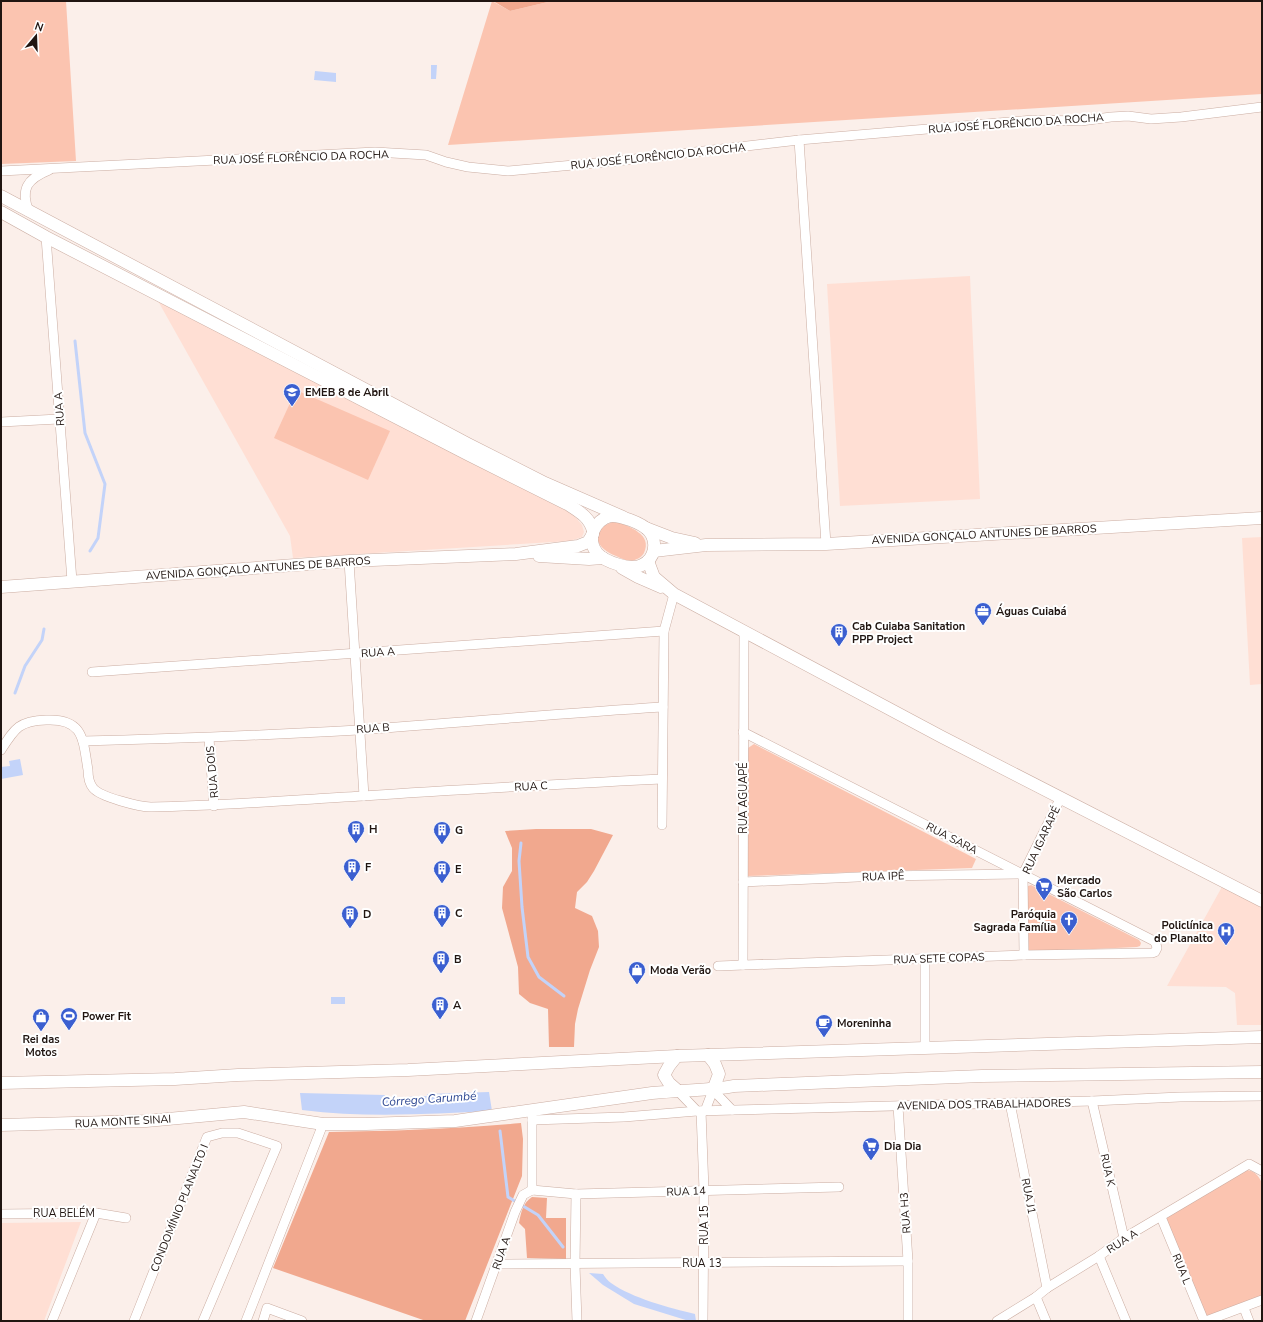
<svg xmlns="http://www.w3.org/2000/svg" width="1263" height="1322" font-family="'Nunito Sans',sans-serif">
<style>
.built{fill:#ffdfd4}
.green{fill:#fbc4b0}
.forest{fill:#f1a88e}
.water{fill:#c3d3f9}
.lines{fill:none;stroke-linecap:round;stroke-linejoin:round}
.stream{stroke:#c3d3f9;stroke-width:3}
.street-casing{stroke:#cbada2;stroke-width:10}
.secondary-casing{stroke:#cbada2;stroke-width:13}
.street{stroke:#fff;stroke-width:9}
.secondary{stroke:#fff;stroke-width:12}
.labels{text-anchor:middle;stroke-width:4;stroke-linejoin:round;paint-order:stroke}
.street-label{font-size:11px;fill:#201511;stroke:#fff}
.poi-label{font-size:11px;font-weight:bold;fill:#201511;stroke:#fff;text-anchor:start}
.water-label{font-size:12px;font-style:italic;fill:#324b94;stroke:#fff}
</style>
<rect width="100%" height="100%" fill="#fbefea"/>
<g class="built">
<polygon points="970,276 980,499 840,506 827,284"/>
<polygon points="158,301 573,514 582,525 584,532 582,537 570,541 293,558 290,536"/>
<polygon points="1262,537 1262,684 1250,685 1242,538"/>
<polygon points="1223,885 1262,905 1262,1025 1237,1025 1235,993 1226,987 1167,986"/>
<polygon points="81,1222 44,1321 1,1321 1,1223"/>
</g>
<g class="green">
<polygon points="1,1 66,1 76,161 1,164"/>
<polygon points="492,1 510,11 552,1 1262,1 1262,94 448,145"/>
<polygon points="296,390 390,431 368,480 274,438"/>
<path d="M 616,521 C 629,527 653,534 644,553 C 641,558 636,560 631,561 C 626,561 621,558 616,556 C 593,547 589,528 616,521 Z"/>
<polygon points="754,744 976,859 972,868 747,876 748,748"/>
<polygon points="1031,885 1139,940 1141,943 1140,946 1137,947 1029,952 1025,894 1028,886"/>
<path d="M 1246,1170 C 1255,1171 1258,1175 1262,1183 L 1262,1297 L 1206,1318 L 1166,1218 Z"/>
</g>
<g class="forest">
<polygon points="493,1 552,1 510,11"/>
<polygon points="536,829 591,829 613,835 594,871 587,882 577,892 575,908 592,916 598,931 599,947 590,970 578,1009 575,1024 574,1047 549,1047 548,1009 530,1003 519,994 518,967 502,908 503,887 512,871 512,848 505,831"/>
<path d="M 521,1123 L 523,1139 L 522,1176 L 465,1321 L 426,1321 L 273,1268 L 329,1132 C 393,1131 457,1129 521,1123 Z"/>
<path d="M 532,1197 L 547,1198 L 546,1218 L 566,1218 L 566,1259 L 527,1258 L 525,1229 L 519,1223 C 521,1212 523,1203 532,1197 Z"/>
</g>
<g class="water">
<polygon points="431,65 437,65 436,79 431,79"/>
<polygon points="315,71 336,73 336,82 314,80"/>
<polygon points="20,759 23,775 1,779 1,767 10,766 9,761"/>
<rect x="331" y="997" width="14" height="7"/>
<path d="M 489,1092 L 492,1111 C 429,1114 365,1118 302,1110 L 300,1093 L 385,1095 L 386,1098 L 427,1096 L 427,1094 Z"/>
<path d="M 589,1273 L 603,1274 C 605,1277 608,1281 611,1283 C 632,1298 670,1308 695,1314 L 696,1321 L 689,1321 L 634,1304 L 603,1285 Z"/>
</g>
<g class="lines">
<g class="stream">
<polyline points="75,341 85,433 105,484 98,538 90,551"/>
<polyline points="15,693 25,666 42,640 44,629"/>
<polyline points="521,843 519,861 522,907 528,957 539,977 564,996"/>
<polyline points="500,1131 508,1197 538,1215 563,1247"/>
</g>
<defs>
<g id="street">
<polyline points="799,140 826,544"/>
<polyline points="1,171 375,152 426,155 446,162 468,167 508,171 617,161 799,140 1033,120 1081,121 1111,117 1128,116 1151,119 1181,117 1262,107"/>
<path d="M 29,212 C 20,189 27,179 49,170"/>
<polyline points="46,237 72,581"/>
<polyline points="1,422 59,419"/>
<polyline points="349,561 364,796"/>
<polyline points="92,672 664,631"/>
<polyline points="209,738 214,806"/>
<path d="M 83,741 C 175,739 267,735 358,730 C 460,723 561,713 663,707"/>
<path d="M 1,750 C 15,728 19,721 46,720 C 84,718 83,740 88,770 C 88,776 89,783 93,788 C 100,797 140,807 151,807 C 222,806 292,800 363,796 C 463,789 562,784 662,779"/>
<polyline points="662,825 664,631 674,594"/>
<polyline points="743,882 880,876 1021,874"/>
<polyline points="1024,955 1023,874 1061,797"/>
<polyline points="743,965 744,631"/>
<polyline points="718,966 1024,955 1152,953 1155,952 1157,948 1156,944 1154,941 743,732"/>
<polyline points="925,1047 925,958"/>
<polyline points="677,1090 697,1111"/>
<polyline points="1092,1101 1124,1238"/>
<polyline points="1010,1103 1047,1288"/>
<polyline points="898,1106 908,1261 908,1321"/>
<polyline points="701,1111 704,1190 703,1321"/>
<polyline points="705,1111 713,1090 732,1110"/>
<polyline points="532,1120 624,1117 697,1111 1092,1101 1180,1097 1262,1096"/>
<polyline points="532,1190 576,1194 839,1187"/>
<polyline points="532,1190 532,1114"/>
<polyline points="576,1194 575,1265 577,1321"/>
<polyline points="1,1214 96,1213 126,1218"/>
<polyline points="1161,1217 1204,1321"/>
<polyline points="1099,1256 1126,1321"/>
<polyline points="497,1264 908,1261"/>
<polyline points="1036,1297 1046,1321"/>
<polyline points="1244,1308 1249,1321"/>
<polyline points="52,1321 96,1213"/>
<polyline points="134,1321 207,1137 222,1133 238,1133 277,1146 203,1321"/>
<polyline points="246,1321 323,1124"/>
<polyline points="263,1321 267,1308 302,1321"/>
<polyline points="476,1321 515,1212 523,1195 532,1190"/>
<polyline points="997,1321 1036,1297 1047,1288 1099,1256 1124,1238 1249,1164 1262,1171"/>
<polyline points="1206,1321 1262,1300"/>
</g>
<g id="secondary">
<polyline points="1,196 468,444 545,483 623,517"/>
<path d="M 1,212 L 46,237 L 469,455 L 569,505 C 580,512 590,518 593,531"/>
<path d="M 610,516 C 620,515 642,523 649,531 C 658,542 655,559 642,565 C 631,571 605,562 597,553 C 586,539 594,521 610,516 Z"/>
<polyline points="646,528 672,538 695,543"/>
<polyline points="654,551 706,545 826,544 1262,518"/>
<polyline points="539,556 589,559 603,558"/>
<polyline points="648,561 654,577 674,594 942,737 1262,901"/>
<polyline points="622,568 638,577 661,587"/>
<polyline points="1,587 349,561 516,554 578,546 588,542 593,534"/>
<polyline points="708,1055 715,1064 719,1074 713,1090"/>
<polyline points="1,1083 175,1079 238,1075 408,1070 677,1056 1262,1037"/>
<polyline points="677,1090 669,1083 664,1075 669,1066 677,1056"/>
<path d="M 1,1125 L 146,1121 L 244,1112 L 323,1124 L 366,1124 L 455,1121 L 652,1093 C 680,1090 707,1091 734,1086 L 982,1076 L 1262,1072"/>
</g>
</defs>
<use href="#street" class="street-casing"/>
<use href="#secondary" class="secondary-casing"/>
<use href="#street" class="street"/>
<use href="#secondary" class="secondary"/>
</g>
<defs>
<symbol id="school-pin" viewBox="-11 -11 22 30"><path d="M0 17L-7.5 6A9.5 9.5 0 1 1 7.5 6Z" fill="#3b5fd0" stroke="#fff"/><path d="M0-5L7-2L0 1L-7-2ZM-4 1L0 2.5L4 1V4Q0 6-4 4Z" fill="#fff"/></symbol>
<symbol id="office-pin" viewBox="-11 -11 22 30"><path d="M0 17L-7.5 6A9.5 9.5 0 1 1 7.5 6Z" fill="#3b5fd0" stroke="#fff"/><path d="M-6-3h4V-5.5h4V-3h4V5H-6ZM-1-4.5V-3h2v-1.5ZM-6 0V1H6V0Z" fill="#fff"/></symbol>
<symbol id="building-pin" viewBox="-11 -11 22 30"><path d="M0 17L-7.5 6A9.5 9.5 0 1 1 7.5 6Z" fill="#3b5fd0" stroke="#fff"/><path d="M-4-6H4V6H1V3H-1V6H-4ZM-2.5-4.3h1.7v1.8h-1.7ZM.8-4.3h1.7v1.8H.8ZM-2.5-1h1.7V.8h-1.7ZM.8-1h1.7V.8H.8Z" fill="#fff"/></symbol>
<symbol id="supermarket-pin" viewBox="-11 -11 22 30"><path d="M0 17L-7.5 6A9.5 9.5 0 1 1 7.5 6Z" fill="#3b5fd0" stroke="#fff"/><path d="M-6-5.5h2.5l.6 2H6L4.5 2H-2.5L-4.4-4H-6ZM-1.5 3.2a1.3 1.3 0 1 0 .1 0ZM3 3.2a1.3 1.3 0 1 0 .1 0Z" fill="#fff"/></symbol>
<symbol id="church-pin" viewBox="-11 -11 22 30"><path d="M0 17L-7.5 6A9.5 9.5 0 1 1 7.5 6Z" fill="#3b5fd0" stroke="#fff"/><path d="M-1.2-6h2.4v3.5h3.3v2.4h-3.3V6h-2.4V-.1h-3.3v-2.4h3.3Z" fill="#fff"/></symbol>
<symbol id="hospital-pin" viewBox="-11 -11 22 30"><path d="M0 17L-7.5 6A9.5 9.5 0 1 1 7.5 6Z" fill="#3b5fd0" stroke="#fff"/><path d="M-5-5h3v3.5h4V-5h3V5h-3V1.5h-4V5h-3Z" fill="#fff"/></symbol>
<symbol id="shop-pin" viewBox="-11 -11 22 30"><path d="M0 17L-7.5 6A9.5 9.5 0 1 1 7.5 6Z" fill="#3b5fd0" stroke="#fff"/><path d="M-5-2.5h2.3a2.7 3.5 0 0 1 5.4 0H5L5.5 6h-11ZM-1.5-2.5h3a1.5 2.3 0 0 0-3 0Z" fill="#fff"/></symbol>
<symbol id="stadium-pin" viewBox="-11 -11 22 30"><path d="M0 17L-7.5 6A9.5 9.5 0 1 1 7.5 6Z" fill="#3b5fd0" stroke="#fff"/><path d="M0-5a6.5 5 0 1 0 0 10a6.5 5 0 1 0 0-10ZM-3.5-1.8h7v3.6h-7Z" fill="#fff"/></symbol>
<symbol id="cafe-pin" viewBox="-11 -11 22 30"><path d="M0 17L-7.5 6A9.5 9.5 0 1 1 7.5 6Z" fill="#3b5fd0" stroke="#fff"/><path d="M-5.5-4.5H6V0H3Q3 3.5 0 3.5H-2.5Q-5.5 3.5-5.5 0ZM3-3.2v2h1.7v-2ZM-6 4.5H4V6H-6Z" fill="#fff"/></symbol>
</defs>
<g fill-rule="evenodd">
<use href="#school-pin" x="282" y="382" width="20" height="27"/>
<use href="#office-pin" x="973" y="601" width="20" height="27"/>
<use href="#building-pin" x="829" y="622" width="20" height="27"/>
<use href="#building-pin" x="346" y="819" width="20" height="27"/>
<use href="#building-pin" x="432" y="820" width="20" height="27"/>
<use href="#building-pin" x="342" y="857" width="20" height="27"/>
<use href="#building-pin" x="432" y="859" width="20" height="27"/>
<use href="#supermarket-pin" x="1034" y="876" width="20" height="27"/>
<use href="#building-pin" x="432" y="903" width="20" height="27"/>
<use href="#building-pin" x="340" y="904" width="20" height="27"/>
<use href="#church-pin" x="1059" y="910" width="20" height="27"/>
<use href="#hospital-pin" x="1216" y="921" width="20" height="27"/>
<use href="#building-pin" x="431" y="949" width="20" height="27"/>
<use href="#shop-pin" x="627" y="960" width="20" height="27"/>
<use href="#building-pin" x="430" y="995" width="20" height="27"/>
<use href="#stadium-pin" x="59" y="1006" width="20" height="27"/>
<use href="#shop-pin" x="31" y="1007" width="20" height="27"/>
<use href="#cafe-pin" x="814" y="1013" width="20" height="27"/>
<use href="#supermarket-pin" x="861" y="1136" width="20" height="27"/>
</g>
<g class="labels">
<g class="street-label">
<text transform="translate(1016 123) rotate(-4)" y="4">RUA JOSÉ FLORÊNCIO DA ROCHA</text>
<text transform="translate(658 156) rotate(-6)" y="4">RUA JOSÉ FLORÊNCIO DA ROCHA</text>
<text transform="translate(301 157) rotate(-2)" y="4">RUA JOSÉ FLORÊNCIO DA ROCHA</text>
<text transform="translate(59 409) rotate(-94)" y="4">RUA A</text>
<text transform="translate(984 534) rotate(-3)" y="4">AVENIDA GONÇALO ANTUNES DE BARROS</text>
<text transform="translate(258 568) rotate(-4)" y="4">AVENIDA GONÇALO ANTUNES DE BARROS</text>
<text transform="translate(378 652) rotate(-4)" y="4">RUA A</text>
<text transform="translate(373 728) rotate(-4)" y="4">RUA B</text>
<text transform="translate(212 772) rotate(-95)" y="4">RUA DOIS</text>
<text transform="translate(531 786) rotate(-3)" y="4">RUA C</text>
<text transform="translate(743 798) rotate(-90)" y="4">RUA AGUAPÉ</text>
<text transform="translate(952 838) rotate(27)" y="4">RUA SARA</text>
<text transform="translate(1041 840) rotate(-65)" y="4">RUA IGARAPÉ</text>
<text transform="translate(883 876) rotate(-2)" y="4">RUA IPÊ</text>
<text transform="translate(939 958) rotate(-2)" y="4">RUA SETE COPAS</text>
<text transform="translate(984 1104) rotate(-1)" y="4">AVENIDA DOS TRABALHADORES</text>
<text transform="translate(123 1121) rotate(-3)" y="4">RUA MONTE SINAI</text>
<text transform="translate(1108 1170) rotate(77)" y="4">RUA K</text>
<text transform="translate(686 1191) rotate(-2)" y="4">RUA 14</text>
<text transform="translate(1029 1196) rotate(79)" y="4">RUA J1</text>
<text transform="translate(179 1208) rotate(-68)" y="4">CONDOMÍNIO PLANALTO I</text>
<text x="64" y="1217">RUA BELÉM</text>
<text transform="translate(905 1213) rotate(-94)" y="4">RUA H3</text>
<text transform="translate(704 1225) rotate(-90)" y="4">RUA 15</text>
<text transform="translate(1122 1241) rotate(-33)" y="4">RUA A</text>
<text transform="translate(501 1253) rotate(-71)" y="4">RUA A</text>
<text x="702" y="1267">RUA 13</text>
<text transform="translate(1182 1269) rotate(68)" y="4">RUA L</text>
</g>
<g class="poi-label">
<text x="305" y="396">EMEB 8 de Abril</text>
<text x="996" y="615">Águas Cuiabá</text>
<text x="852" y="630">Cab Cuiaba Sanitation<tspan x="852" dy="13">PPP Project</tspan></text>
<text x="369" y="833">H</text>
<text x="455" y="834">G</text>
<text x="365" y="871">F</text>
<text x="455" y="873">E</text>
<text x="1057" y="884">Mercado<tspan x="1057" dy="13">São Carlos</tspan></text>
<text x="455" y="917">C</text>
<text x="363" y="918">D</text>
<text x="1056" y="918" text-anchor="end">Paróquia<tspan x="1056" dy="13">Sagrada Família</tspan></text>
<text x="1213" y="929" text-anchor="end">Policlínica<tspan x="1213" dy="13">do Planalto</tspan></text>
<text x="454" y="963">B</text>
<text x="650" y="974">Moda Verão</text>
<text x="453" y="1009">A</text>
<text x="82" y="1020">Power Fit</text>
<text x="837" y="1027">Moreninha</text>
<text x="41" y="1043" text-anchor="middle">Rei das<tspan x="41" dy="13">Motos</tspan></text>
<text x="884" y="1150">Dia Dia</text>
</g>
<g class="water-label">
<text transform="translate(429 1099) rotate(-4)" y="4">Córrego Carumbé</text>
</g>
</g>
<rect width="1263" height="1322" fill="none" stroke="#201511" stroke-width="4"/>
<g transform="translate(36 36) rotate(19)" stroke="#ffffff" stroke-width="3" paint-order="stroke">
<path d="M0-3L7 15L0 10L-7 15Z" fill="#201511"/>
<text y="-6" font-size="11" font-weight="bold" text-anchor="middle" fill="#201511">N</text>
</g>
</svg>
